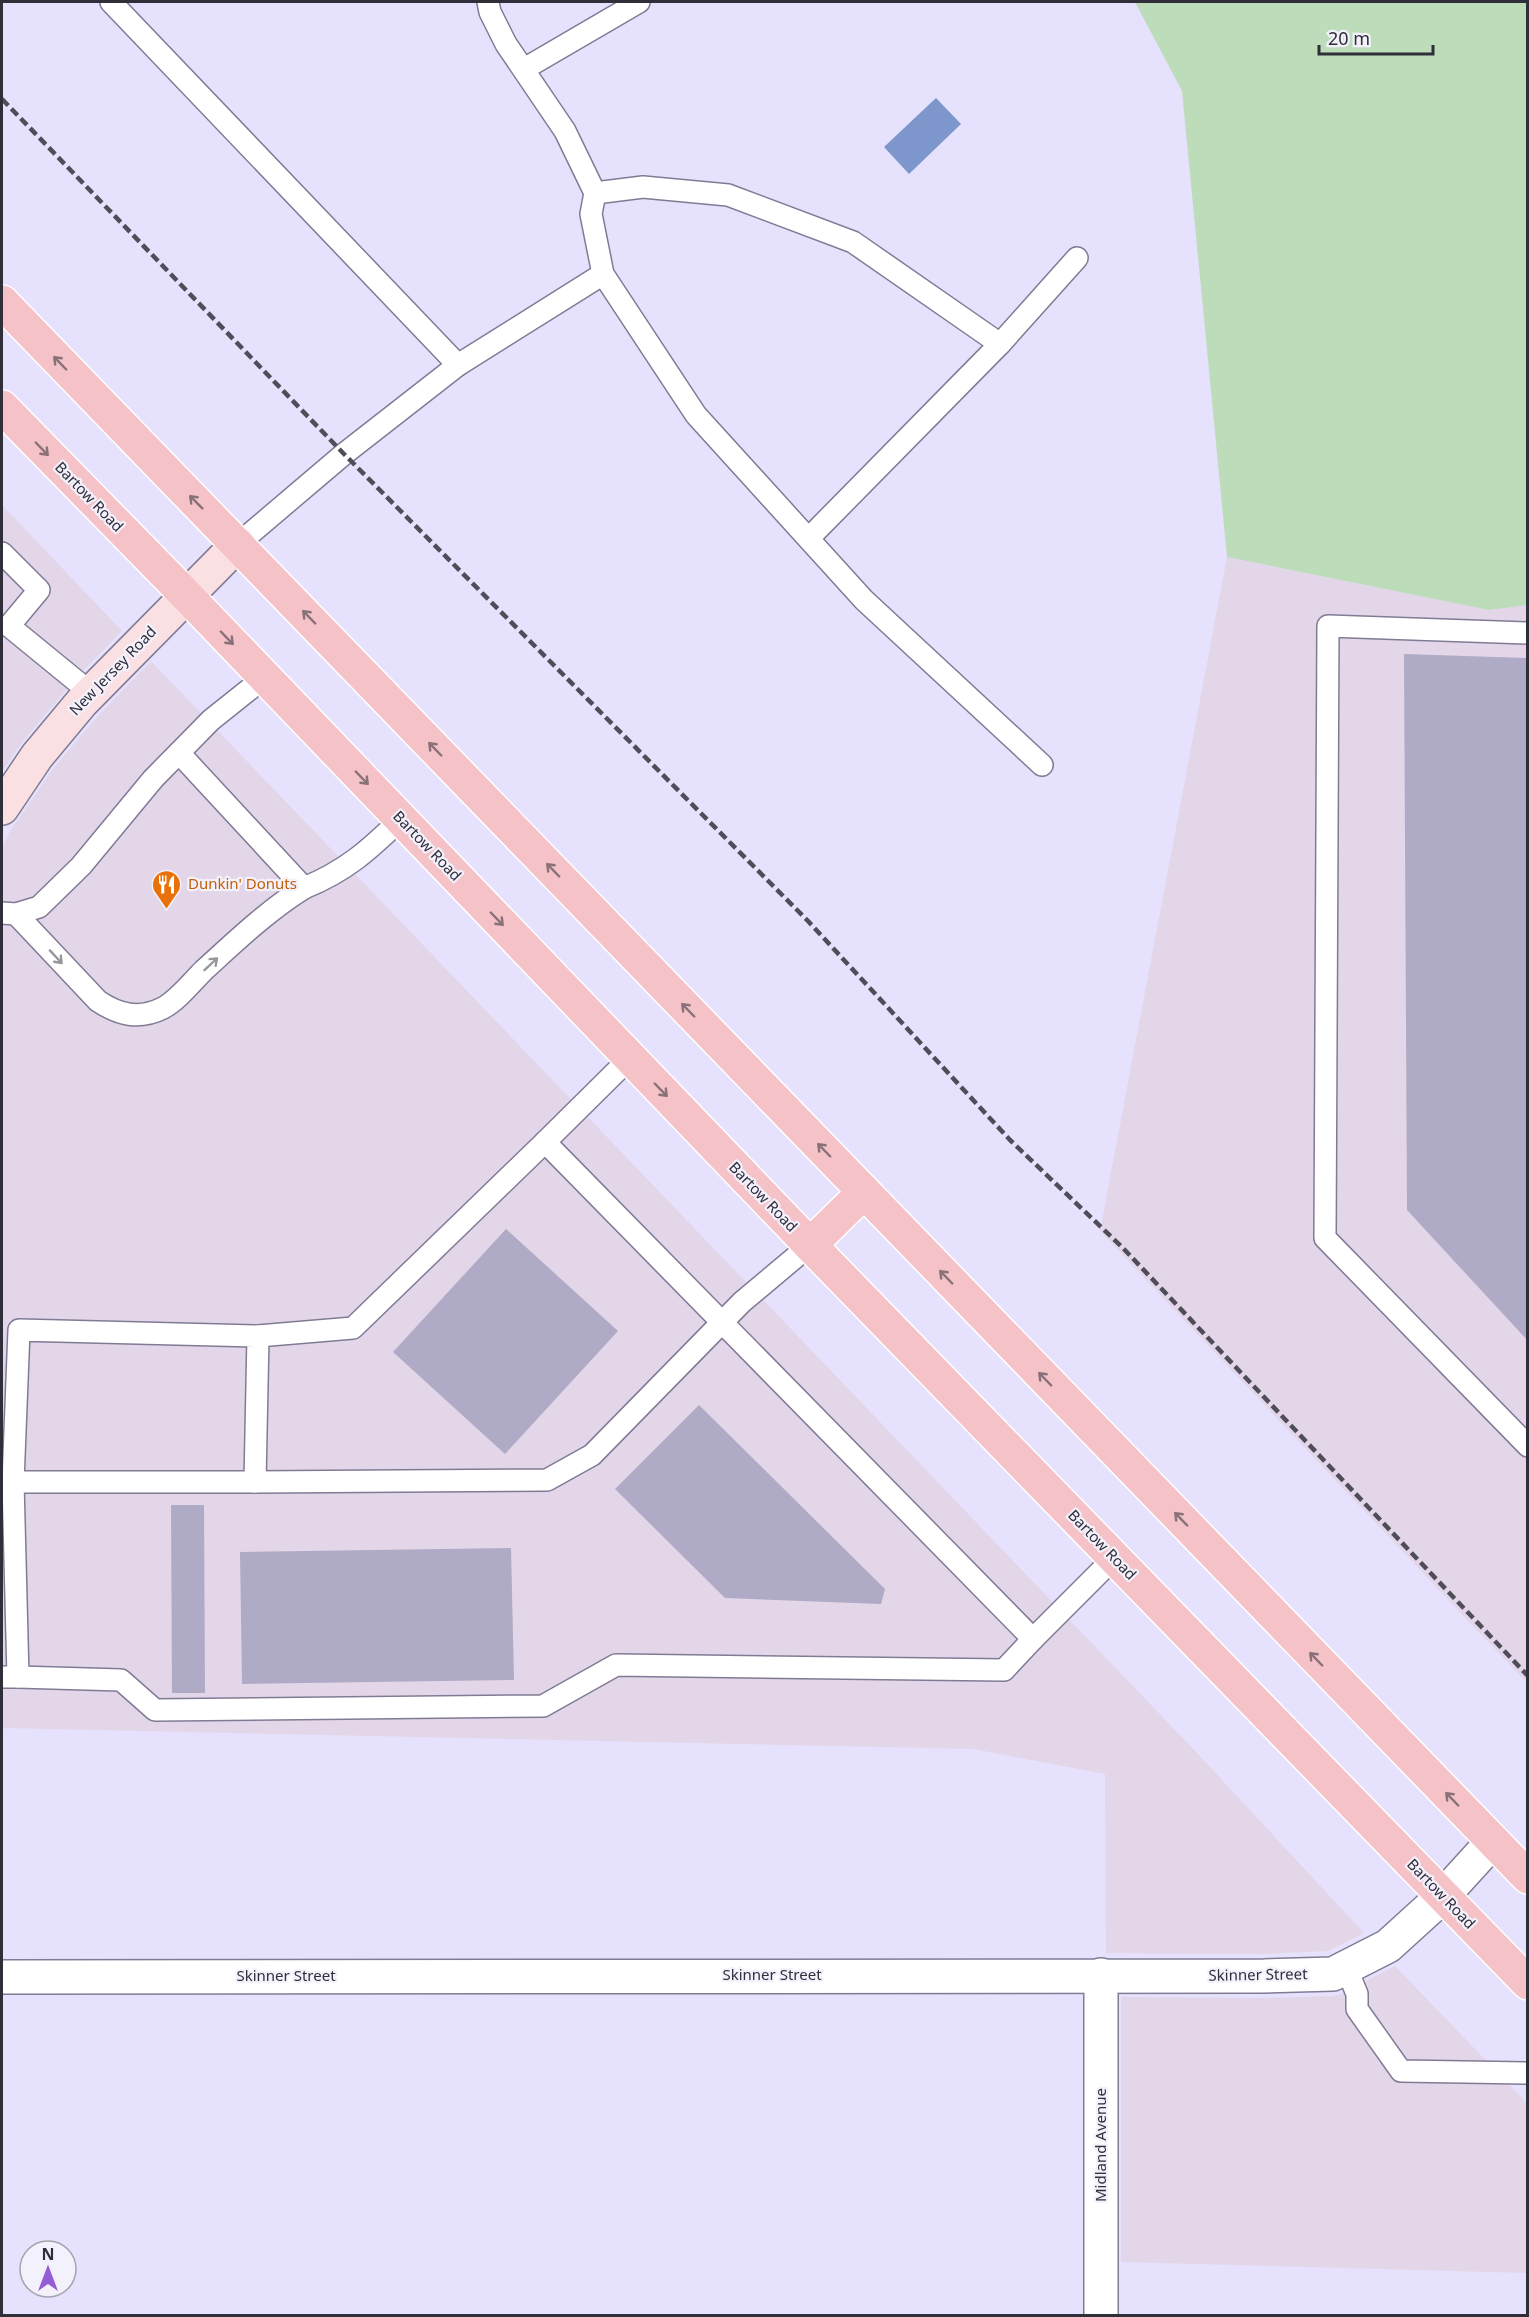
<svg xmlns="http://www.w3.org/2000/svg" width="1529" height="2317" font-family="'Noto Sans',sans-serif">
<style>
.commercial{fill:#e4d6e9}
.green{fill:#bddcb9}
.water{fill:#7d96cb}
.building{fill:#afaac5}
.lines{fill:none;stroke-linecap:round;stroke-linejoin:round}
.lane-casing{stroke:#807b95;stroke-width:24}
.street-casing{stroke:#807b95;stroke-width:36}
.secondary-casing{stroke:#807b95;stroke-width:36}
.primary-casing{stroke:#fff;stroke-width:36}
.lane{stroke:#fff;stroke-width:21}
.street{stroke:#fff;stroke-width:33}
.secondary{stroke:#fae0e3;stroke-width:33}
.primary{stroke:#f4c2c7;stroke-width:33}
.rail{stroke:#4f4d5a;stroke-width:4.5;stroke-dasharray:9 4.5;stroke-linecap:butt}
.oneway{stroke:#887178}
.oneway2{stroke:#98969c}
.labels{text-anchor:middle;stroke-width:4.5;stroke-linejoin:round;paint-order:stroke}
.street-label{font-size:15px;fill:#302e38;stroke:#f3f1fc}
.food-label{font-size:15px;fill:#c56008;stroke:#f3f1fc;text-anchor:start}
</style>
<rect width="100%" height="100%" fill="#e6e1fd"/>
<g class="commercial">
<polygon points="2,505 122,631 78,676 23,741 2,772"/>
<polygon points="1227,557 1489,610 1527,605 1527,1683 1100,1231"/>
<polygon points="151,661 1198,1754 1364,1933 1328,1951 1264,1954 1106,1953 1105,1774 974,1749 2,1728 2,849 9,833 52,770 96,718"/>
<polygon points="1395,1966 1527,2103 1527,2273 1121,2262 1121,1997 1264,1998 1334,1996 1341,1994"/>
</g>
<polygon class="green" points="1135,2 1527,2 1527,605 1489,610 1227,557 1182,91"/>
<polygon class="water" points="936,98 961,124 909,174 884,147"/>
<g class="building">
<polygon points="1404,654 1528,658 1528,1341 1407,1210"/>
<polygon points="506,1229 618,1331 505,1454 393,1352"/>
<polygon points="699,1405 885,1589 881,1604 725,1598 615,1489"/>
<polygon points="171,1505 204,1505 205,1693 172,1693"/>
<polygon points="511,1548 514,1680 242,1684 240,1552"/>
</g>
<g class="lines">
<defs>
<g id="lane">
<polyline points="111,2 458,365"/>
<polyline points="488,2 490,12 506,44 565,131 595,193 591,214 603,274 696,415 864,600 1042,765"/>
<polyline points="524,69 639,2"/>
<polyline points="595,193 643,187 728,195 853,242 1000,344"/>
<polyline points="809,538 1000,344 1077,258"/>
<polyline points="238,544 344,454 458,365 603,274"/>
<polyline points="2,553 39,590 9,626 91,693"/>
<polyline points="1528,633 1328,626 1325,1238 1528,1446"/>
<path d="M 179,753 L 304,888 C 346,871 369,850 401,819"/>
<polyline points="2,913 16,914 39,907 81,866 153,779 211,720 265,677"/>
<path d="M 16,914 L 98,1001 C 119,1015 139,1020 163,1008 C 178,1000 192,982 204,970 C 236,941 267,911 304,888"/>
<polyline points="630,1058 545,1142 1033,1639 1114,1558"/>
<polyline points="258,1336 353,1328 545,1142"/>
<polyline points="2,1482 13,1482 19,1330 258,1336 255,1482 547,1480 592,1455 742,1302 810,1245"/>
<polyline points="2,1677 18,1677 13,1482 255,1482"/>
<polyline points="18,1677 121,1680 155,1710 543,1706 616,1665 1004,1670 1033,1639"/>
<polyline points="1346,1967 1357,1994 1357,2009 1401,2071 1528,2073"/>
</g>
<g id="street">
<polyline points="1101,1975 1101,2316"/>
<polyline points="2,1977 1264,1976 1333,1974 1388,1946 1443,1896 1493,1841"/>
</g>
<polyline id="secondary" points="2,808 37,756 82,702 238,544"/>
<g id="primary">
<polyline points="2,302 1528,1877"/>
<polyline points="2,407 186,595 810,1245 1528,1983"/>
<polyline points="810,1245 864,1192"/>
</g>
</defs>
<use href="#lane" class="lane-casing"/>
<use href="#street" class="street-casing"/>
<use href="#secondary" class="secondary-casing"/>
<use href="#primary" class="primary-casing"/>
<use href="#lane" class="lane"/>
<use href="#street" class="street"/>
<use href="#secondary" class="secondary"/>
<use href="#primary" class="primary"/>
<polyline class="rail" points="2,99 344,454 808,921 1010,1140 1122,1247 1528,1676"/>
</g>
<defs><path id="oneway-shaft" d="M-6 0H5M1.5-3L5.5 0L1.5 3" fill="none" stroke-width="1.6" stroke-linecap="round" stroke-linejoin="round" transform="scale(1.5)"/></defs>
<g class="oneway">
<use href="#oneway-shaft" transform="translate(60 363) rotate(-134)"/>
<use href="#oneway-shaft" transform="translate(42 449) rotate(46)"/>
<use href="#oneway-shaft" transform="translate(196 502) rotate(-135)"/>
<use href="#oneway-shaft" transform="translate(309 617) rotate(-134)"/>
<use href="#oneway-shaft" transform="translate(227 638) rotate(46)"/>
<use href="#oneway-shaft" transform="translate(435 749) rotate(-134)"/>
<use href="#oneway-shaft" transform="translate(362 778) rotate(46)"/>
<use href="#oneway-shaft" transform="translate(553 870) rotate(-134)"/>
<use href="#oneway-shaft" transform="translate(497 919) rotate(46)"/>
<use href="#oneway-shaft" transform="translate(688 1010) rotate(-134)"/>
<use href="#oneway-shaft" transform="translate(661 1090) rotate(46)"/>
<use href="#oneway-shaft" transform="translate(824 1150) rotate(-134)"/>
<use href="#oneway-shaft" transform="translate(946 1277) rotate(-134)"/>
<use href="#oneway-shaft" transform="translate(1045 1379) rotate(-134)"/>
<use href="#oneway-shaft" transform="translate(1181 1519) rotate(-134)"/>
<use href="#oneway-shaft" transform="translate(1316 1659) rotate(-134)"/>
<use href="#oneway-shaft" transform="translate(1452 1799) rotate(-134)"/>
</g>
<g class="oneway2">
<use href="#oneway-shaft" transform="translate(56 957) rotate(47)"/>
<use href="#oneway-shaft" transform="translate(211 964) rotate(-43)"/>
</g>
<defs>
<symbol id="restaurant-pin" viewBox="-11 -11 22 30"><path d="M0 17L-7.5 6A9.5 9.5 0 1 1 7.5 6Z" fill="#e8710a" stroke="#f3f1fc"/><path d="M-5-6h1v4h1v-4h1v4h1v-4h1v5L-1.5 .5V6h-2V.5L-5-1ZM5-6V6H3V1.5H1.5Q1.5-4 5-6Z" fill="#fff"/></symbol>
</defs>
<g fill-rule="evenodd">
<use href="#restaurant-pin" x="150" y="868" width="33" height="45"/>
</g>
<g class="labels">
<g class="street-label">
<text transform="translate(89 497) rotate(46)" y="5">Bartow Road</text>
<text transform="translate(113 671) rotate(-46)" y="5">New Jersey Road</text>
<text transform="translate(427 846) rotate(46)" y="5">Bartow Road</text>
<text transform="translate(763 1197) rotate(46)" y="5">Bartow Road</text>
<text transform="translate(1102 1545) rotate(46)" y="5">Bartow Road</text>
<text transform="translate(1441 1894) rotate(46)" y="5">Bartow Road</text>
<text x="772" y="1980">Skinner Street</text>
<text transform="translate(1258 1975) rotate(-1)" y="5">Skinner Street</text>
<text x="286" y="1981">Skinner Street</text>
<text transform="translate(1101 2145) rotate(-90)" y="5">Midland Avenue</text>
</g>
<g class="food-label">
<text x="188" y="889">Dunkin' Donuts</text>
</g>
</g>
<rect width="1529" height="2317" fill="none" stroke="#302e38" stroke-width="6"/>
<g transform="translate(48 2269)"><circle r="28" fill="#f3f1fc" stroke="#a5a3ae" stroke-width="1.5"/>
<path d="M0-4.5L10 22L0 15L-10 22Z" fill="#945dd5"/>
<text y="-9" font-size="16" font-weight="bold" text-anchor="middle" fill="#302e38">N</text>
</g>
<path d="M1319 45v9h114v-9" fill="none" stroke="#302e38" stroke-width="3"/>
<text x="1328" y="45" font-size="18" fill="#302e38" stroke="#f3f1fc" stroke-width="4.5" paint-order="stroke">20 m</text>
</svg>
